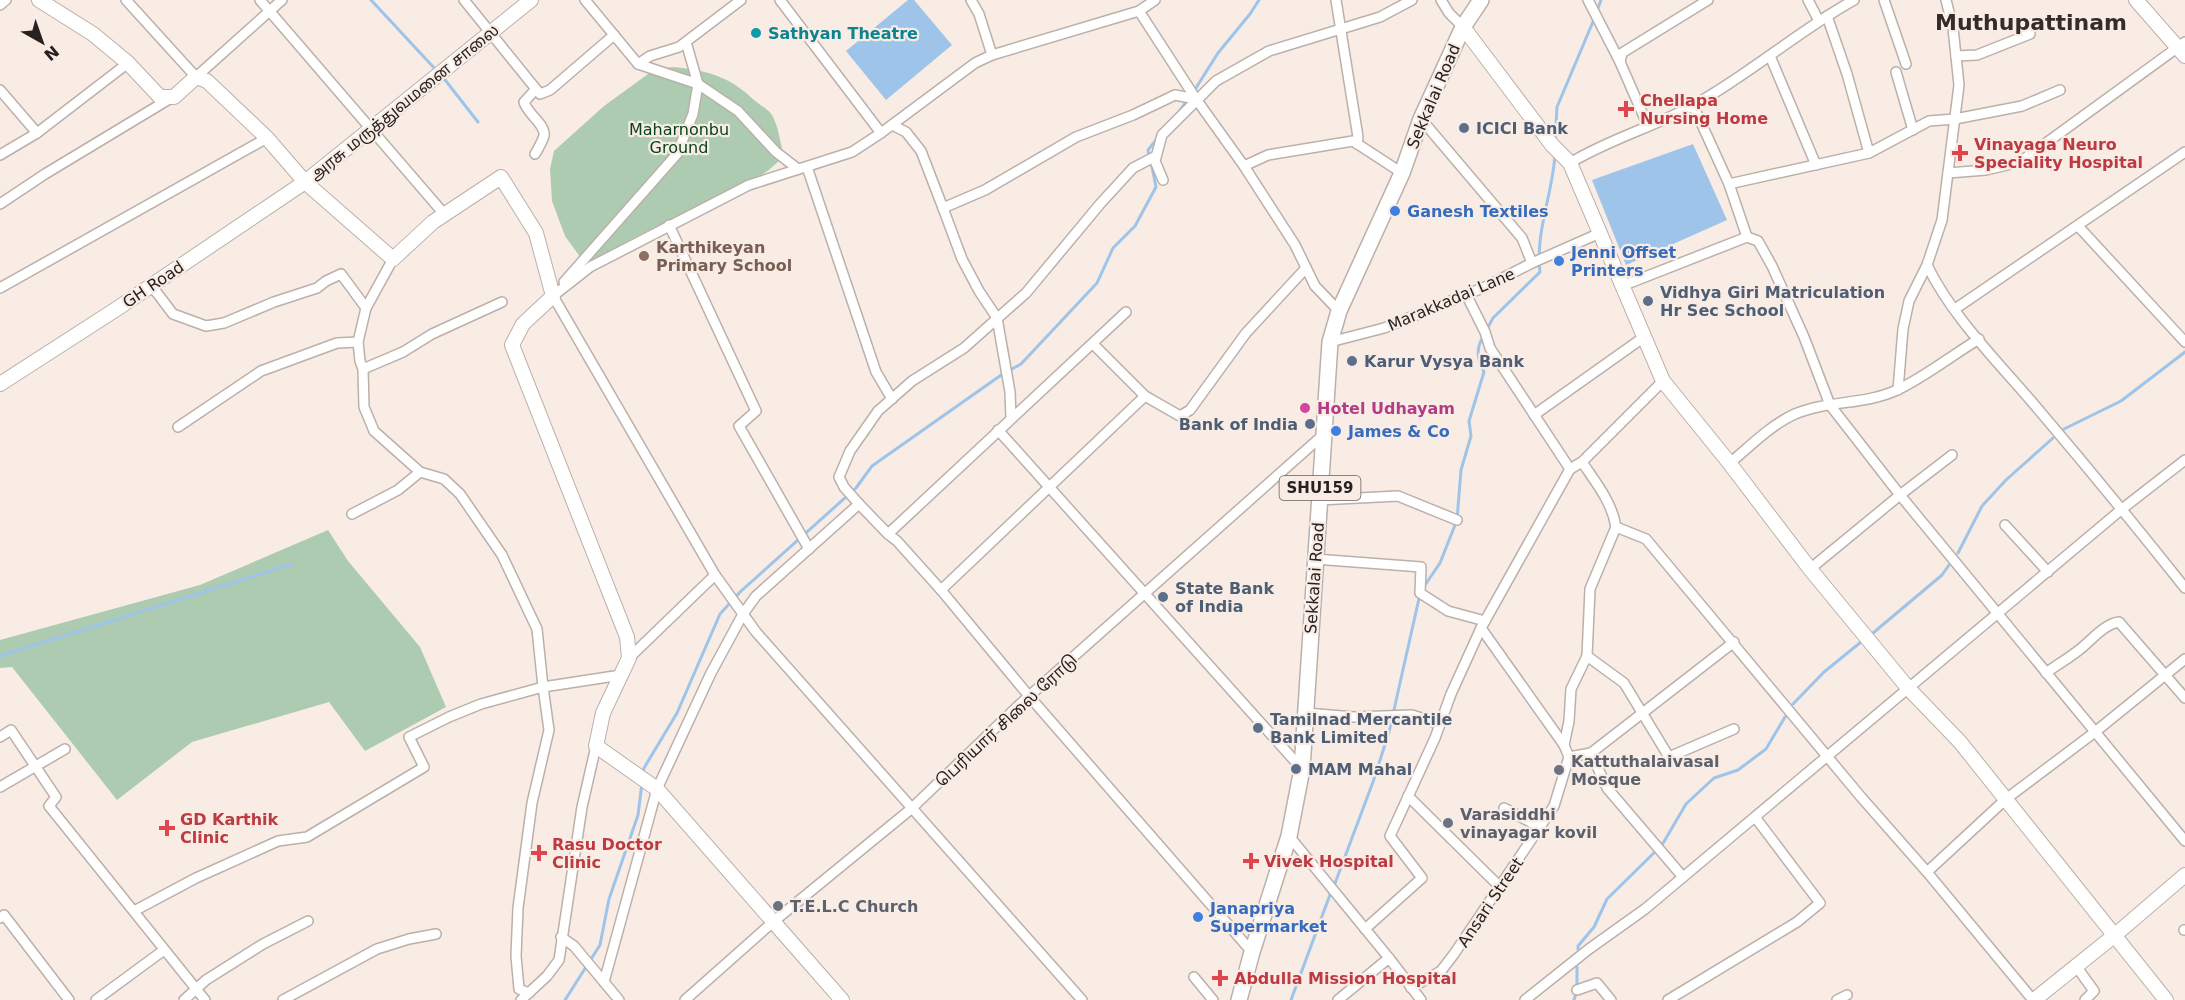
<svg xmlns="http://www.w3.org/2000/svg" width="2185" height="1000" font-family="'DejaVu Sans','Noto Sans Tamil',sans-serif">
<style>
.green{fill:#adcbb0}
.water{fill:#9ec4e9}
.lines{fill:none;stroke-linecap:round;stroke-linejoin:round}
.stream{stroke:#9ec4e9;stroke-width:3}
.street-casing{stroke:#bbb0aa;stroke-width:12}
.secondary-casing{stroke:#bbb0aa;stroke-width:16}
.primary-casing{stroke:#bbb0aa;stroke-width:18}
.street{stroke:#fff;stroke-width:9}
.secondary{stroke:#fff;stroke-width:14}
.primary{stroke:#fff;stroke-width:15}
.culture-dot{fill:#0f9aa8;stroke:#f8ece5;stroke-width:2}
.health-dot{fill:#e0444e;stroke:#f8ece5;stroke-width:2}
.service-dot{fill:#5c6f8a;stroke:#f8ece5;stroke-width:2}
.shop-dot{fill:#3f7fe0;stroke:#f8ece5;stroke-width:2}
.education-dot{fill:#8d6e63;stroke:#f8ece5;stroke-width:2}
.hotel-dot{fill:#d1479c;stroke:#f8ece5;stroke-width:2}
.worship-dot{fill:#6b7280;stroke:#f8ece5;stroke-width:2}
.labels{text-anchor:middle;stroke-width:4.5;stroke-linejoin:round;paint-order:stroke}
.shield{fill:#f8ece5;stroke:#665f5b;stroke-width:1.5}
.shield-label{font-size:15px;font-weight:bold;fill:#272220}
.culture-label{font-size:16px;font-weight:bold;fill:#0d838f;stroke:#f8ece5;text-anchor:start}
.street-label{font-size:16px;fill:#272220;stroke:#f8ece5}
.health-label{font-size:16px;font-weight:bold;fill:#be3a42;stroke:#f8ece5;text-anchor:start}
.service-label{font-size:16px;font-weight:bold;fill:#4e5e75;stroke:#f8ece5;text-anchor:start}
.park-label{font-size:16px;fill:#044619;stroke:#f8ece5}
.shop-label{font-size:16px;font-weight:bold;fill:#366cbe;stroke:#f8ece5;text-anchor:start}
.education-label{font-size:16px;font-weight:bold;fill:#785e54;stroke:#f8ece5;text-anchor:start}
.hotel-label{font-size:16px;font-weight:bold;fill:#b23c85;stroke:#f8ece5;text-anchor:start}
.worship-label{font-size:16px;font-weight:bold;fill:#5b616d;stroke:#f8ece5;text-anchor:start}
.district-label{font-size:22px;font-weight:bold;fill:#352c27;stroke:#f8ece5}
</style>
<rect width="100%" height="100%" fill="#f8ece5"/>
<g class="green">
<path d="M 674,67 C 708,71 729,76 754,100 C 762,107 770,109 774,119 C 779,130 780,143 784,155 C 762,184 705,202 672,219 C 642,233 613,248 586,265 L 565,236 L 552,201 L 550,169 L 554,151 L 604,106 L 655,69 Z"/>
<polygon points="328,530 348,561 420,647 446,707 365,751 329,702 192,742 117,800 12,667 0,668 0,640 200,585"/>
</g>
<g class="water">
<polygon points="908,0 914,0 952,45 886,100 846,51"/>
<polygon points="1693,144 1727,220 1626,265 1592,180"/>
</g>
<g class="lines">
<g class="stream">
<polyline points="371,0 437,71"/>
<polyline points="1597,11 1601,0"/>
<polyline points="442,76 478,122"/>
<polyline points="1194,91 1218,53 1250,14 1259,0"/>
<polyline points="1178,113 1188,99"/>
<polyline points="1555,141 1557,107 1595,17"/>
<polyline points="1149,156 1148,150 1157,139"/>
<path d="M 1486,331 L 1493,318 L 1540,272 C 1535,232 1553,193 1555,154"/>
<polyline points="1010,370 1021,364 1097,283 1113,248 1135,226 1156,187 1151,162"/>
<polyline points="2064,429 2121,401 2185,352"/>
<polyline points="1958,553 1982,506 2006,480 2053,438"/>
<path d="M 1423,588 L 1440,563 L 1457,520 L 1461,470 L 1471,436 L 1469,421 L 1484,372 C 1478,359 1475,350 1483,337"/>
<polyline points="1873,633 1942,575 1949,565"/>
<polyline points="0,656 292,564"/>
<polyline points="1793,704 1824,672 1861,642"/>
<polyline points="643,774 644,768 677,713 720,614 740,592 856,488 872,466 1004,373"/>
<polyline points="1334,886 1373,782 1389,732 1420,594"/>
<polyline points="1578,949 1578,946 1594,927 1607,899 1662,845 1686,804 1714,778 1738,770 1766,749 1785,717"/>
<polyline points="565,1000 600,945 609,899 638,815 642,783"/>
<polyline points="1291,1000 1331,892"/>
<polyline points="1574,1000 1577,990 1577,967"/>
</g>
<defs>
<g id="street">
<polyline points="126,0 196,77 282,0"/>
<polyline points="260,0 445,215"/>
<polyline points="464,0 540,94 550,90 614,35"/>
<polyline points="585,0 638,64 698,84 738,111 776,152 798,169"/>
<polyline points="780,0 881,133"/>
<polyline points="971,0 979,14 992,55"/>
<polyline points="1336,0 1358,137 1357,144"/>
<polyline points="1441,0 1449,13 1463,27"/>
<polyline points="1588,0 1620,62"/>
<polyline points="1808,0 1819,21"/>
<polyline points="1884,0 1906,64"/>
<path d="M 1946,0 L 1953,28 L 1959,85 L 1942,220 L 1927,265 C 1951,315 1996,360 2032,402 C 2084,463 2135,525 2185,588"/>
<polyline points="0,5 6,0"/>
<polyline points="1139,11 1196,99 1244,166 1268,155 1353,141 1402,173"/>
<polyline points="1827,16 1847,74 1869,153"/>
<polyline points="1770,56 1816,165"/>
<polyline points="1956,56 1977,55 2030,34"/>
<polyline points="638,64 650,56 679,47 741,0"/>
<polyline points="1896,72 1913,130"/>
<polyline points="0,90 37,133"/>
<polyline points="1693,105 1729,184 1747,237"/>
<polyline points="892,125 906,132 921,151 943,208"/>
<polyline points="1648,126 1620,62 1622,53 1708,0"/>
<path d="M 535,154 C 538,149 542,142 544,136 C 546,124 527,114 524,102 L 536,89"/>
<polyline points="0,155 37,133 128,63"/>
<path d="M 1570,163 C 1609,139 1654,127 1694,105 C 1750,74 1798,31 1854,0"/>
<polyline points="1244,166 1295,245 1315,286 1339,311"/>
<polyline points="807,167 876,372 892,399"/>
<polyline points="1948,173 1986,170 2020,162 2185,42"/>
<polyline points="1163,180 1155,161 1162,135 1216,81 1269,51 1380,17 1412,0"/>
<polyline points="1729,184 1869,153 1929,121 1955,119 2022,106 2060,90"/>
<polyline points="0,204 45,174 171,98"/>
<polyline points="669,225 756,411 739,426 809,549"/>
<polyline points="2078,226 2185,342"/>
<polyline points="1532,263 1600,233"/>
<polyline points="564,282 677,154 693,114 698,84 686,42"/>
<polyline points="151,285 173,314 206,326 224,323 274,302 317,288 326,281 341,274 366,308 393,259"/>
<polyline points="1622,286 1747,237 1758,241 1772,266 1804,337 1830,405 1900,495 2185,841"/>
<polyline points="0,288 267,138"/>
<polyline points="1466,294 1485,332 1490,348 1570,469"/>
<polyline points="1955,309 2185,152"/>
<polyline points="1126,312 888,534 859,504 844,487 839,477 850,451 878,411 912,381 964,348 1026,293 1100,204 1133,168 1156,156"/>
<polyline points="1330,342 1384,328 1485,287 1532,263 1522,238 1421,119"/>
<polyline points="1093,344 1145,396 1180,416 1190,410 1246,333 1306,268"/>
<polyline points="363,369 403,352 432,334 502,302"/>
<polyline points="1898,390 1903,329 1909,301 1927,265"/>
<polyline points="1534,415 1644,337"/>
<polyline points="1011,418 1010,392 997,318 979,291 962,259 943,208 985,190 1076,137 1133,115 1175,95 1196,99"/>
<polyline points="178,427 261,371 337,343 358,342"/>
<polyline points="998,430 1302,769"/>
<path d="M 1582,462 C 1596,483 1612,502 1616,527"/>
<path d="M 1730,463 C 1749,447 1772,424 1795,414 C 1828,400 1865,405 1897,390 C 1923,378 1954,354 1979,339"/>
<polyline points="1319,500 1398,496 1457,520"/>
<polyline points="352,514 398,490 420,472"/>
<polyline points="2005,525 2048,572"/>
<polyline points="1616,527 1646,539 1861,797 1927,872 2033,1000"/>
<polyline points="888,534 897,541 941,590 1029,696 1252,952"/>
<polyline points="1315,559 1421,567 1420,593 1448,611 1485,621"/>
<polyline points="1810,569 1900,495 1952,455"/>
<polyline points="715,575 756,632 1082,1000"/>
<polyline points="941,590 1145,396"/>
<polyline points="1481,628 1564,745"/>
<polyline points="1587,656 1624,683 1669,757 1734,729"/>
<polyline points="629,658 715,575 553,296 590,267 749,185 852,152 881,133 975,63 992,55 1139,11 1155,0"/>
<path d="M 2046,673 C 2057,665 2069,658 2079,650 C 2091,641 2104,624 2119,622 L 2185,698"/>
<polyline points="1306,713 1354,717 1412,715 1440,724"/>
<polyline points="0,737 11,730 56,797 49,806 205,1000"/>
<polyline points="1591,753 1607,788 1683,877"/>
<polyline points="1569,757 1591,753 1734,642"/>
<polyline points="0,787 65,749"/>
<polyline points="1408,796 1500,887"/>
<polyline points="1504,808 1540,827"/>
<polyline points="1289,836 1389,958 1421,1000"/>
<polyline points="1927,872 2006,799 2095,732 2185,659"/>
<polyline points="134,911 196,878 267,846 278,841 307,837 424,767 409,737 449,717 481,704 543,687 537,629 502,555 460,494 444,479 420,472 374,431 364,407 363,369 360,361 358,342 366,308"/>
<polyline points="0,918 4,915 69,1000"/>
<polyline points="1365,929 1422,878 1390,836 1435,738 1451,694 1481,628 1570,469 1582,462 1663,381"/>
<polyline points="2184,930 2185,930"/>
<polyline points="561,937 574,946 619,1000"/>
<polyline points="2076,966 2094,991 2085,1000"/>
<polyline points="1194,977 1213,1000"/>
<polyline points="604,982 657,789 711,673 743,614 756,596 859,504"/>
<polyline points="1411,988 1441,971 1454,954 1554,806 1569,757 1564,745 1569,721 1571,689 1587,656 1590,589 1616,527"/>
<polyline points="1577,990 1597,983 1611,1000"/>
<polyline points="529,993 519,989 516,956 518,908 532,803 549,730 543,687 621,675"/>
<polyline points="96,1000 164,950"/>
<polyline points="184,1000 206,980 263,944 308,921"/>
<polyline points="283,1000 377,949 409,939 436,934"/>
<polyline points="521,1000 547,976 559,960 582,807 596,746"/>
<polyline points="685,1000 773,922 911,809 1018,706 1323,435"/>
<polyline points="1338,1000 1389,958"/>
<polyline points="1525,1000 1589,949 1645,909 2122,509 2185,460"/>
<polyline points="1668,1000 1797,922 1820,903 1755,817"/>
<polyline points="1837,1000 1847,995"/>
</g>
<g id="secondary">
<polyline points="39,0 93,34 128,63 160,97 174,97 196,77 207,81 267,138 305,182 393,259 433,222 501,177 536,233 553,296 523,324 512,345 627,637 629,658 603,713 596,746 657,789 842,1000"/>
<polyline points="2136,0 2185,56"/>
<polyline points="1463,27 1552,145 1570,163 1663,381 1727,460 1810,569 1908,688 1960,742 2166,1000"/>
<polyline points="0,384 118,308 305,182 531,0"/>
<polyline points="2034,1000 2115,935 2185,875"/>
</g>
<polyline id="primary" points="1239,1000 1252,952 1289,836 1302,769 1330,342 1339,311 1402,173 1421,119 1463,27 1481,0"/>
</defs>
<use href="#street" class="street-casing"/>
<use href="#secondary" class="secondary-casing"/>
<use href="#primary" class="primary-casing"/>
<use href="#street" class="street"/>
<use href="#secondary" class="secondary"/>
<use href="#primary" class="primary"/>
</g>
<circle class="culture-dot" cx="756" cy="33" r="6"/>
<g class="health-dot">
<path d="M1623 100h6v6h6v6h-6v6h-6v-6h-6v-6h6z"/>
<path d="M1957 144h6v6h6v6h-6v6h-6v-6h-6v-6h6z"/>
<path d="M164 819h6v6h6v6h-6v6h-6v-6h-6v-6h6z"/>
<path d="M536 844h6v6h6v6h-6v6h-6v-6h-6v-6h6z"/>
<path d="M1248 852h6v6h6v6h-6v6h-6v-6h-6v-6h6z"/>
<path d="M1217 969h6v6h6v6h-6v6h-6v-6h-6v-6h6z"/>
</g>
<g class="service-dot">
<circle cx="1464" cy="128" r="6"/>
<circle cx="1648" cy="301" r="6"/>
<circle cx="1352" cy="361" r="6"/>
<circle cx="1310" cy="424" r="6"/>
<circle cx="1163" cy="597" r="6"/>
<circle cx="1258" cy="728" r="6"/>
<circle cx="1296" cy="769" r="6"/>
</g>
<g class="shop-dot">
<circle cx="1395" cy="211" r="6"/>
<circle cx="1559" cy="261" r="6"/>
<circle cx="1336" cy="431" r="6"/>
<circle cx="1198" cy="917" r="6"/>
</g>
<circle class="education-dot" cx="644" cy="256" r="6"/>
<circle class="hotel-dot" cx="1305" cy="408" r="6"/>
<g class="worship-dot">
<circle cx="1559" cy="770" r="6"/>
<circle cx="1448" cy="823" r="6"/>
<circle cx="778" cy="906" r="6"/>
</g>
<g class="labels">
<rect class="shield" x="1279.5" y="476" width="81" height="24" rx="4.5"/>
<g class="shield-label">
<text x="1320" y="493">SHU159</text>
</g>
<g class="culture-label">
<text x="768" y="39">Sathyan Theatre</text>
</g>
<g class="street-label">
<text transform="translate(1433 96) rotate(-67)" y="6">Sekkalai Road</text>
<text transform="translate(404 102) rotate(-39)" y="6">அரசு மருத்துவமனை சாலை</text>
<text transform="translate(153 284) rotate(-34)" y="6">GH Road</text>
<text transform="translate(1451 299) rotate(-23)" y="6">Marakkadai Lane</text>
<text transform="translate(1314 578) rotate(-86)" y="6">Sekkalai Road</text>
<text transform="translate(1006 720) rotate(-43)" y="6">பெரியார் சிலை ரோடு</text>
<text transform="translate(1490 902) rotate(-56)" y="6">Ansari Street</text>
</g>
<g class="health-label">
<text x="1640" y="106">Chellapa<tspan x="1640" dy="18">Nursing Home</tspan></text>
<text x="1974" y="150">Vinayaga Neuro<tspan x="1974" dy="18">Speciality Hospital</tspan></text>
<text x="180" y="825">GD Karthik<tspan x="180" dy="18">Clinic</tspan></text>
<text x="552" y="850">Rasu Doctor<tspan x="552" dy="18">Clinic</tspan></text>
<text x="1264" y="867">Vivek Hospital</text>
<text x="1234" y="984">Abdulla Mission Hospital</text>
</g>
<g class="service-label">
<text x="1476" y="134">ICICI Bank</text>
<text x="1660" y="298">Vidhya Giri Matriculation<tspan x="1660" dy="18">Hr Sec School</tspan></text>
<text x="1364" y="367">Karur Vysya Bank</text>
<text x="1298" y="430" text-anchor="end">Bank of India</text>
<text x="1175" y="594">State Bank<tspan x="1175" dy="18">of India</tspan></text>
<text x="1270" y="725">Tamilnad Mercantile<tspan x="1270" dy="18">Bank Limited</tspan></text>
<text x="1308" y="775">MAM Mahal</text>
</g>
<g class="park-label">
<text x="679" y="135">Maharnonbu<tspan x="679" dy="18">Ground</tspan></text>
</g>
<g class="shop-label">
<text x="1407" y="217">Ganesh Textiles</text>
<text x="1571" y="258">Jenni Offset<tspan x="1571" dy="18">Printers</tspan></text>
<text x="1348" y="437">James &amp; Co</text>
<text x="1210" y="914">Janapriya<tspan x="1210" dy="18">Supermarket</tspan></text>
</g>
<g class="education-label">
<text x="656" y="253">Karthikeyan<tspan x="656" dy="18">Primary School</tspan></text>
</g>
<g class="hotel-label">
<text x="1317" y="414">Hotel Udhayam</text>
</g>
<g class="worship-label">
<text x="1571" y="767">Kattuthalaivasal<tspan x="1571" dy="18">Mosque</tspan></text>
<text x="1460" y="820">Varasiddhi<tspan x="1460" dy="18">vinayagar kovil</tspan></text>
<text x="790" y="912">T.E.L.C Church</text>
</g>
<g class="district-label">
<text x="2031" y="30">Muthupattinam</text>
</g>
</g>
<g transform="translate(42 42) rotate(140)" stroke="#f8ece5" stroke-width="4.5" paint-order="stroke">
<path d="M0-4.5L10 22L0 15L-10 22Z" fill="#272220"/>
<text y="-9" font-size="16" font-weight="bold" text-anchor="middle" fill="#272220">N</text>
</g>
</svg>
